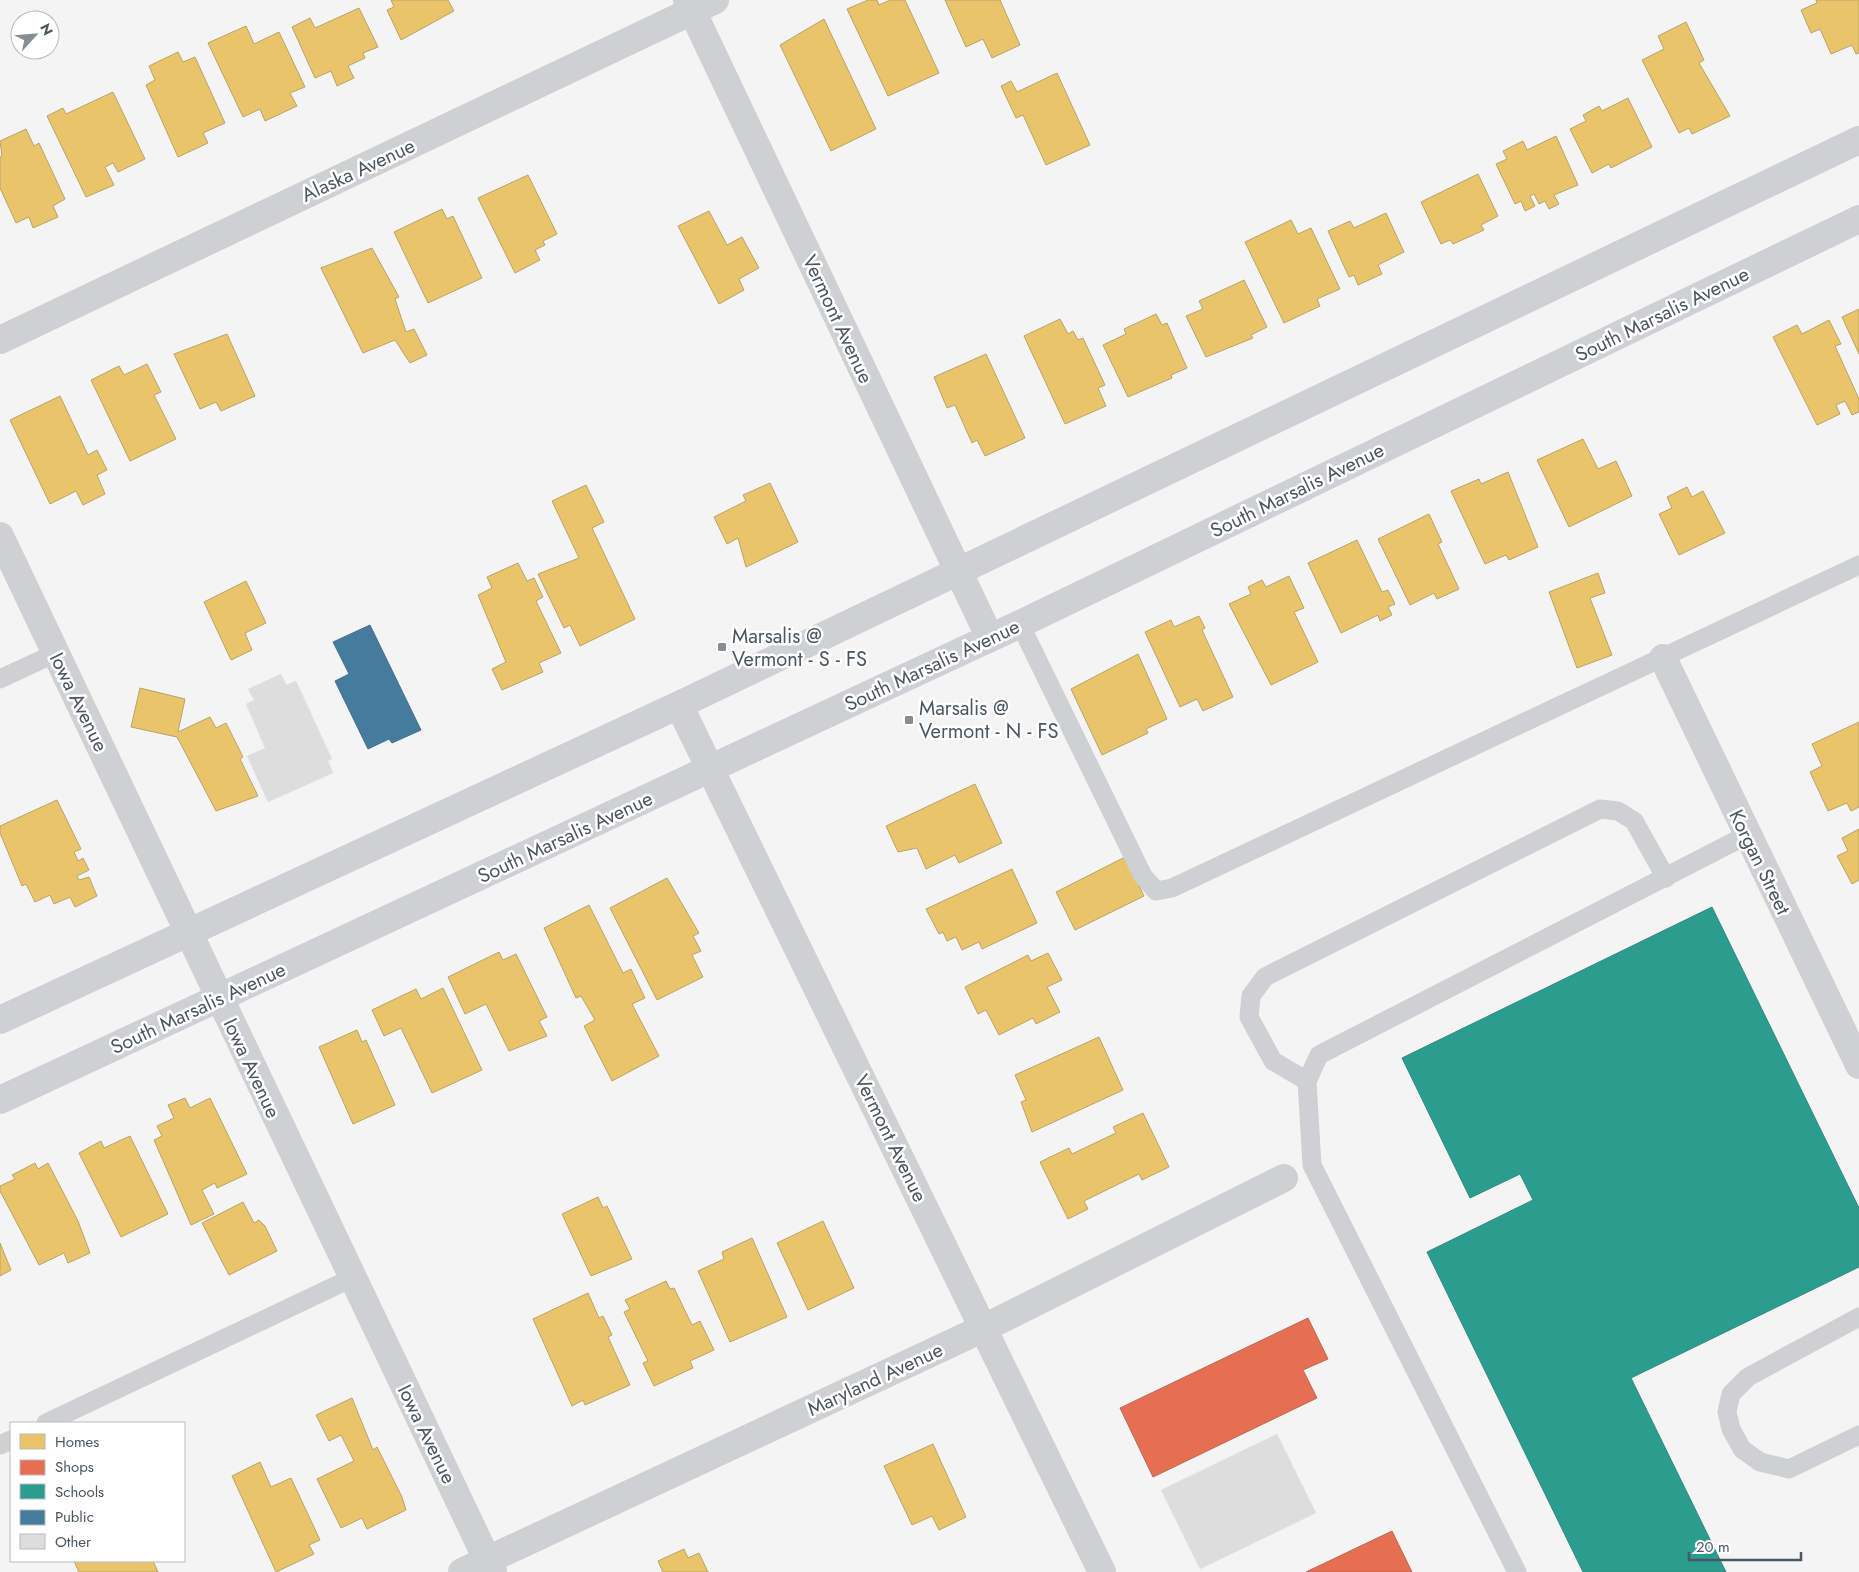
<svg xmlns="http://www.w3.org/2000/svg" width="1859" height="1572" font-family="Jost,sans-serif">
<style>
.homes{fill:#e9c46a;stroke:#b9a367}
.shops{fill:#e76f51;stroke:#b86856}
.schools{fill:#2a9d8f;stroke:#348881}
.public{fill:#457b9d;stroke:#46708b}
.building{fill:#ddddde;stroke:#e5e6e7}
.lines{fill:none;stroke-linecap:round;stroke-linejoin:round}
.service{stroke:#ced0d2;stroke-width:19}
.minor{stroke:#ced0d2;stroke-width:28}
.secondary{stroke:#ced0d4;stroke-width:28}
.poi-dot{fill:#868d94;stroke:#fff;stroke-width:2}
.labels{text-anchor:middle;stroke-width:5;stroke-linejoin:round;paint-order:stroke}
.street-label{font-size:20px;fill:#4a5661;stroke:#fff}
.poi-label{font-size:20px;fill:#4a5661;stroke:#fff;text-anchor:start}
</style>
<rect width="100%" height="100%" fill="#f4f4f4"/>
<g class="homes">
<polygon points="391,0 448,0 454,11 401,40 387,10 394,7"/>
<polygon points="868,0 877,0 879,5 890,0 905,0 939,73 888,96 847,9"/>
<polygon points="945,0 1000,0 1020,45 992,58 983,39 966,47"/>
<polygon points="1816,0 1859,0 1859,53 1856,54 1852,45 1831,54 1820,29 1811,33 1801,10 1817,3"/>
<polygon points="359,8 378,47 363,53 365,58 348,66 354,78 337,86 331,71 315,78 292,27 310,18 315,28"/>
<polygon points="824,19 876,129 831,151 780,45"/>
<polygon points="1686,22 1704,60 1699,63 1730,116 1692,134 1689,128 1679,133 1642,60 1664,49 1658,36"/>
<polygon points="246,26 254,44 279,32 305,87 290,93 297,106 265,121 260,109 243,117 208,43"/>
<polygon points="178,52 183,62 195,57 225,123 203,133 208,143 178,157 146,85 155,80 149,66"/>
<polygon points="1057,73 1090,145 1046,165 1023,115 1016,118 1001,86 1011,81 1017,92"/>
<polygon points="113,92 145,159 118,172 113,163 105,167 114,185 86,197 47,116 63,108 66,114"/>
<polygon points="1628,98 1652,147 1611,168 1609,164 1592,173 1570,129 1586,121 1583,115 1599,106 1602,111"/>
<polygon points="26,129 34,146 39,143 65,199 53,206 58,217 33,228 29,217 16,223 0,188 0,157 2,156 0,141"/>
<polygon points="1556,136 1578,185 1554,195 1559,204 1549,209 1545,201 1539,204 1534,194 1530,196 1535,206 1525,211 1521,201 1515,204 1496,164 1507,159 1503,151 1523,141 1527,150"/>
<polygon points="1478,174 1498,216 1481,225 1484,230 1453,244 1450,240 1441,244 1421,202"/>
<polygon points="528,175 557,234 543,241 545,245 535,250 540,260 515,273 478,198"/>
<polygon points="442,209 447,219 453,216 482,278 428,303 394,232"/>
<polygon points="709,211 727,245 742,237 759,268 739,279 744,290 719,304 678,226"/>
<polygon points="1386,213 1404,252 1378,265 1382,274 1358,285 1354,275 1349,277 1328,231 1350,221 1354,228"/>
<polygon points="1291,220 1298,234 1311,228 1340,289 1317,299 1320,306 1284,323 1245,242"/>
<polygon points="372,248 399,297 395,299 406,332 414,329 427,355 410,363 395,340 363,353 321,268"/>
<polygon points="1244,280 1267,327 1251,335 1253,338 1206,357 1186,316 1203,309 1199,301"/>
<polygon points="1859,309 1859,354 1842,317"/>
<polygon points="1156,314 1162,325 1167,323 1187,368 1171,375 1172,378 1128,397 1103,345 1126,334 1124,329"/>
<polygon points="1060,319 1068,334 1073,331 1078,340 1083,338 1105,385 1098,388 1106,406 1065,424 1024,336"/>
<polygon points="1829,320 1841,344 1835,346 1859,399 1859,412 1852,415 1845,401 1836,405 1840,414 1817,425 1773,337 1797,325 1802,334"/>
<polygon points="227,334 255,396 221,411 216,402 200,409 174,354"/>
<polygon points="986,354 1025,438 985,456 977,440 972,443 955,405 947,408 934,377"/>
<polygon points="147,364 161,392 154,395 176,439 130,461 91,380 119,366 124,375"/>
<polygon points="60,396 88,455 97,450 107,470 97,475 105,494 83,505 76,491 50,504 10,420"/>
<polygon points="1583,439 1598,469 1616,461 1632,496 1569,527 1537,460"/>
<polygon points="1508,472 1538,547 1509,560 1506,555 1485,564 1451,491 1479,479 1481,484"/>
<polygon points="770,483 798,542 746,567 738,538 727,544 714,517 746,501 743,495"/>
<polygon points="586,485 604,522 592,528 635,619 580,646 570,625 564,628 538,574 579,558 552,501"/>
<polygon points="1687,487 1692,497 1703,491 1725,533 1679,555 1659,514 1672,508 1667,497"/>
<polygon points="1429,514 1442,542 1438,544 1459,589 1437,599 1434,593 1410,605 1378,539"/>
<polygon points="1357,540 1382,592 1388,590 1395,604 1388,607 1392,615 1380,621 1378,615 1341,633 1308,563"/>
<polygon points="518,563 527,581 534,578 543,597 536,601 561,653 539,663 543,672 502,690 492,669 506,662 478,595 492,588 487,577"/>
<polygon points="1598,573 1605,593 1590,598 1612,655 1577,668 1549,592"/>
<polygon points="1289,576 1304,608 1294,612 1318,662 1271,685 1229,604 1251,594 1248,587 1262,580 1266,587"/>
<polygon points="246,581 266,623 245,633 252,650 231,660 204,602"/>
<polygon points="1199,616 1205,628 1202,630 1233,697 1203,711 1197,699 1180,707 1145,632 1171,620 1174,627"/>
<polygon points="1138,654 1167,719 1146,729 1148,733 1102,755 1071,689"/>
<polygon points="140,688 185,699 178,732 210,717 216,728 226,723 243,757 240,759 258,796 216,811 177,737 131,727"/>
<polygon points="1859,722 1859,807 1851,811 1847,803 1828,811 1810,772 1822,766 1812,744"/>
<polygon points="975,784 1002,843 959,863 955,855 926,869 917,848 898,852 886,826"/>
<polygon points="57,800 81,849 74,852 78,861 83,858 89,870 77,876 79,880 89,877 97,896 75,907 70,897 54,904 50,895 35,902 26,884 22,886 0,833 0,826"/>
<polygon points="1859,829 1859,880 1852,884 1837,856 1848,851 1842,838"/>
<polygon points="1125,857 1144,896 1075,930 1056,892"/>
<polygon points="1012,869 1037,923 982,949 979,942 962,950 956,937 947,941 943,932 939,934 926,909"/>
<polygon points="667,878 699,933 693,936 701,951 692,955 703,977 657,1000 610,908"/>
<polygon points="589,905 623,973 631,969 645,998 632,1004 659,1056 612,1081 584,1026 595,1020 581,996 576,998 544,928"/>
<polygon points="499,952 503,960 516,954 547,1017 539,1021 547,1036 509,1051 486,1004 465,1014 448,977"/>
<polygon points="1048,953 1062,980 1047,987 1060,1012 1036,1024 1033,1018 999,1035 986,1010 978,1014 965,987 1028,955 1031,961"/>
<polygon points="443,988 482,1070 432,1093 401,1028 384,1036 372,1010 416,989 421,999"/>
<polygon points="357,1030 362,1042 366,1040 395,1105 353,1124 319,1047"/>
<polygon points="1099,1037 1123,1090 1032,1132 1021,1102 1026,1100 1015,1075"/>
<polygon points="185,1098 190,1108 210,1098 247,1174 217,1188 215,1183 202,1190 214,1214 191,1225 154,1140 162,1136 157,1126 174,1118 168,1105"/>
<polygon points="1143,1113 1169,1167 1142,1180 1139,1174 1084,1201 1088,1209 1068,1219 1040,1162 1069,1148 1072,1154 1116,1133 1113,1127"/>
<polygon points="130,1136 168,1214 121,1237 79,1153 101,1141 104,1148"/>
<polygon points="35,1163 38,1169 48,1163 78,1221 90,1253 68,1263 64,1253 39,1265 0,1191 0,1186 15,1179 12,1175"/>
<polygon points="598,1197 603,1208 607,1206 632,1259 591,1276 562,1214"/>
<polygon points="243,1202 254,1223 259,1220 265,1226 277,1251 229,1275 202,1223"/>
<polygon points="823,1221 854,1288 808,1310 777,1243"/>
<polygon points="752,1238 787,1317 730,1342 698,1271 724,1259 722,1252"/>
<polygon points="0,1243 11,1270 0,1276"/>
<polygon points="666,1281 670,1289 674,1288 692,1325 700,1321 714,1350 690,1361 693,1368 654,1386 643,1363 648,1361 624,1312 630,1309 625,1300"/>
<polygon points="588,1293 599,1318 603,1316 612,1335 608,1337 630,1385 585,1405 583,1400 572,1406 533,1319"/>
<polygon points="352,1398 373,1450 377,1447 402,1497 406,1510 367,1529 362,1518 341,1528 317,1479 354,1461 341,1435 329,1441 316,1415"/>
<polygon points="933,1444 966,1517 939,1530 932,1516 912,1525 884,1466"/>
<polygon points="260,1462 271,1487 291,1478 320,1540 309,1545 314,1554 276,1572 232,1476"/>
<polygon points="684,1549 688,1558 699,1553 708,1572 663,1572 658,1561"/>
<polygon points="74,1561 153,1561 158,1572 79,1572"/>
</g>
<g class="shops">
<polygon points="1308,1318 1328,1359 1303,1370 1317,1398 1153,1477 1120,1408"/>
<polygon points="1392,1531 1412,1572 1306,1572"/>
</g>
<polygon class="schools" points="1712,907 1859,1208 1859,1267 1631,1378 1726,1572 1583,1572 1427,1252 1533,1200 1520,1174 1470,1198 1402,1058"/>
<polygon class="public" points="370,625 421,730 392,743 389,739 368,749 335,681 349,674 333,642"/>
<g class="building">
<polygon points="281,674 286,685 296,681 332,759 328,761 333,773 268,802 247,756 265,748 246,704 254,700 248,689"/>
<polygon points="1277,1434 1316,1513 1200,1569 1161,1490"/>
</g>
<g class="lines">
<g class="service">
<polyline points="1020,624 1143,876 1156,891 1172,888 1859,565"/>
<polyline points="0,679 56,653"/>
<polyline points="1307,1081 1273,1061 1249,1017 1251,996 1265,977 1600,809 1618,811 1634,821 1666,878"/>
<polyline points="1859,1317 1748,1377 1731,1394 1727,1412 1731,1429 1742,1449 1760,1462 1789,1469 1859,1435"/>
<polyline points="46,1423 352,1278"/>
<polyline points="0,1445 11,1440"/>
<polyline points="1517,1572 1312,1165 1307,1081 1319,1055 1747,835"/>
</g>
<g class="minor">
<polyline points="687,0 990,638"/>
<polyline points="0,340 715,0"/>
<polyline points="0,536 493,1572"/>
<polyline points="1663,658 1859,1065"/>
<polyline points="679,705 1102,1572"/>
<polyline points="462,1572 984,1328 1284,1178"/>
</g>
<g class="secondary">
<polyline points="0,1020 679,705 1859,140"/>
<polyline points="0,1100 1020,624 1859,219"/>
</g>
</g>
<g class="poi-dot">
<rect x="717" y="642" width="10" height="10" rx="2.5"/>
<rect x="904" y="715" width="10" height="10" rx="2.5"/>
</g>
<g class="labels">
<g class="street-label">
<text transform="translate(358 170) rotate(-25)" y="7">Alaska Avenue</text>
<text transform="translate(1662 314) rotate(-26)" y="7">South Marsalis Avenue</text>
<text transform="translate(838 319) rotate(65)" y="7">Vermont Avenue</text>
<text transform="translate(1297 490) rotate(-26)" y="7">South Marsalis Avenue</text>
<text transform="translate(932 665) rotate(-25)" y="7">South Marsalis Avenue</text>
<text transform="translate(79 702) rotate(64)" y="7">Iowa Avenue</text>
<text transform="translate(565 837) rotate(-25)" y="7">South Marsalis Avenue</text>
<text transform="translate(1760 862) rotate(64)" y="7">Korgan Street</text>
<text transform="translate(198 1008) rotate(-25)" y="7">South Marsalis Avenue</text>
<text transform="translate(252 1068) rotate(65)" y="7">Iowa Avenue</text>
<text transform="translate(891 1138) rotate(64)" y="7">Vermont Avenue</text>
<text transform="translate(875 1379) rotate(-25)" y="7">Maryland Avenue</text>
<text transform="translate(427 1434) rotate(64)" y="7">Iowa Avenue</text>
</g>
<g class="poi-label">
<text x="732" y="643">Marsalis @<tspan x="732" dy="23">Vermont - S - FS</tspan></text>
<text x="919" y="715">Marsalis @<tspan x="919" dy="23">Vermont - N - FS</tspan></text>
</g>
</g>
<rect x="10" y="1422" width="175" height="140" fill="#ffffff" stroke="#b7bbc0"/>
<rect x="20" y="1434" width="25" height="15" fill="#e9c46a" stroke="#b7bbc0"/>
<text x="55" y="1447" font-size="15" fill="#4a5661">Homes</text>
<rect x="20" y="1460" width="25" height="15" fill="#e76f51" stroke="#b7bbc0"/>
<text x="55" y="1472" font-size="15" fill="#4a5661">Shops</text>
<rect x="20" y="1484" width="25" height="15" fill="#2a9d8f" stroke="#b7bbc0"/>
<text x="55" y="1497" font-size="15" fill="#4a5661">Schools</text>
<rect x="20" y="1510" width="25" height="15" fill="#457b9d" stroke="#b7bbc0"/>
<text x="55" y="1522" font-size="15" fill="#4a5661">Public</text>
<rect x="20" y="1534" width="25" height="15" fill="#ddddde" stroke="#b7bbc0"/>
<text x="55" y="1547" font-size="15" fill="#4a5661">Other</text>
<g transform="translate(35 35) rotate(64)"><circle r="24" fill="#ffffff" stroke="#b7bbc0"/>
<path d="M0-4L9 19L0 12L-9 19Z" fill="#868d94"/>
<text y="-8" font-size="14" font-weight="bold" text-anchor="middle" fill="#4a5661">N</text>
</g>
<path d="M1689 1552v8h112v-8" fill="none" stroke="#4a5661" stroke-width="2.5"/>
<text x="1696" y="1552" font-size="15" fill="#4a5661" stroke="#ffffff" stroke-width="4" paint-order="stroke">20 m</text>
</svg>
